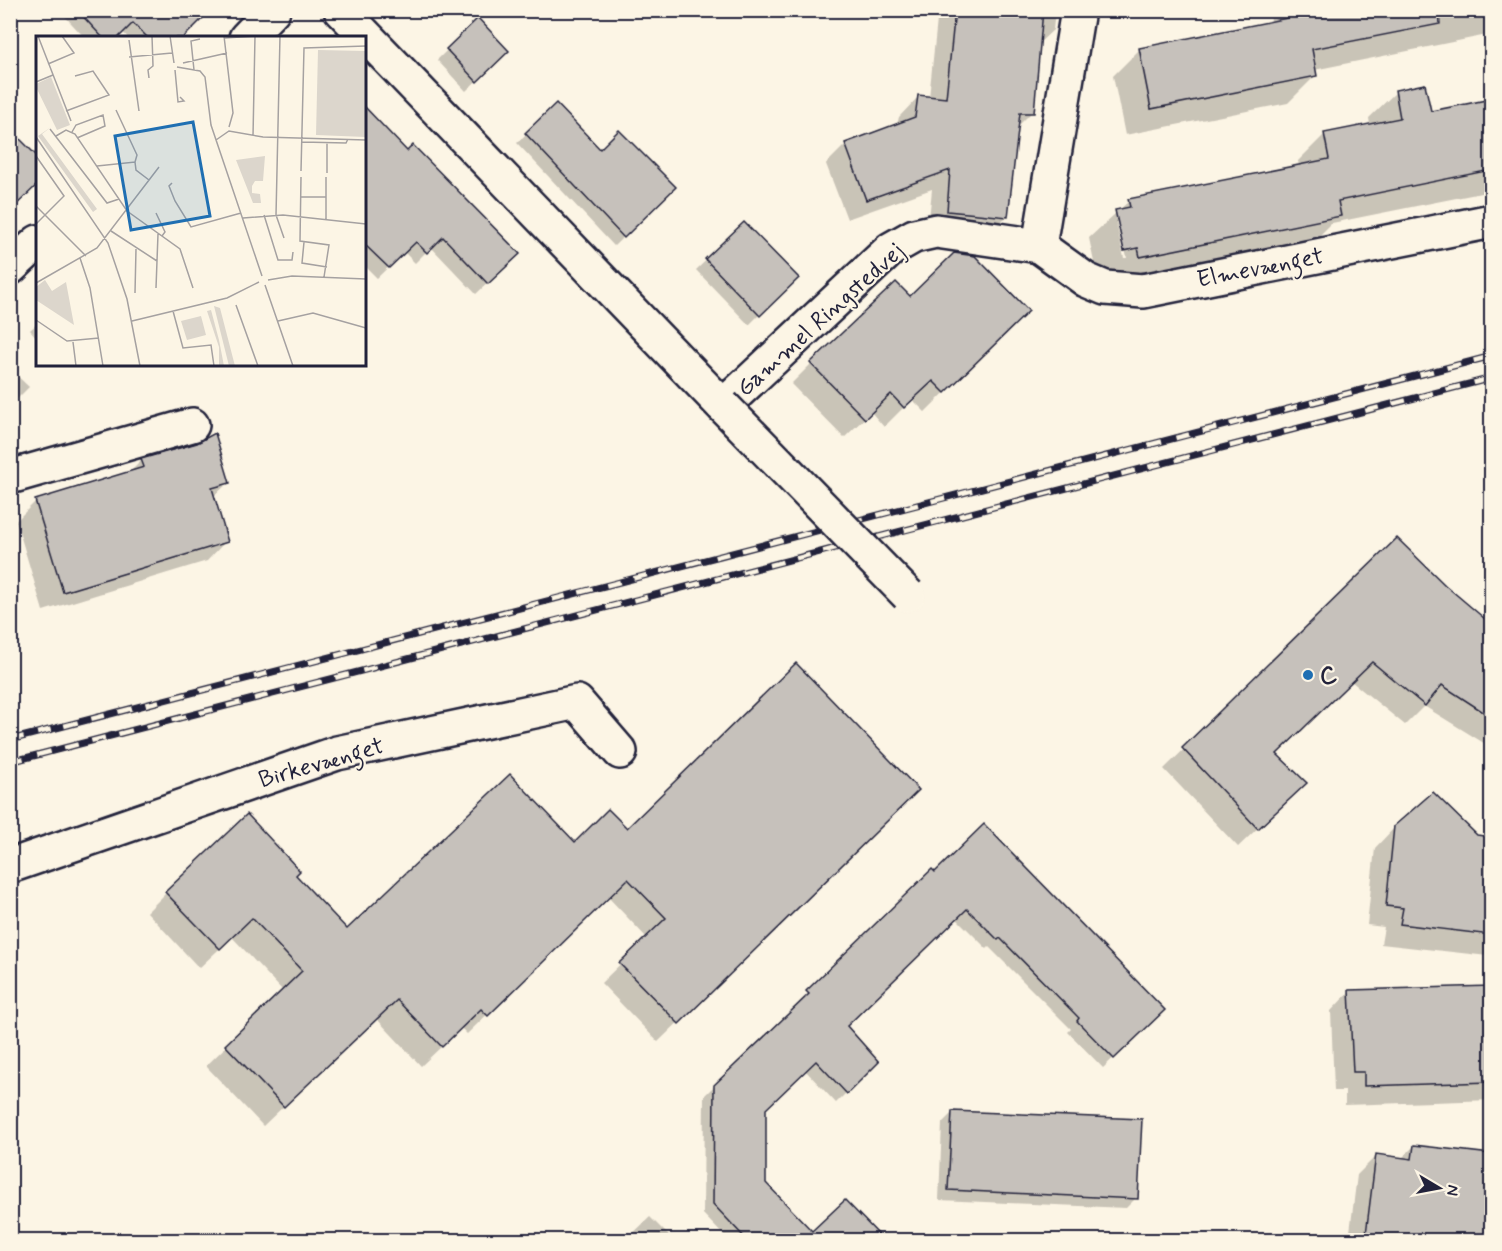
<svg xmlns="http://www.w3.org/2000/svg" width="1502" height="1251" font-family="Mynerve,sans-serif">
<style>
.shadow{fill:#0003;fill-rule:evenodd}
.building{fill:#c6c1bb;stroke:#22223b;stroke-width:1.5}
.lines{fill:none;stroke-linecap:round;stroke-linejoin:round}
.minor-casing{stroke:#22223b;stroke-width:38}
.minor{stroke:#fcf5e5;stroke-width:33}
.rail-casing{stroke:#22223b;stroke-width:7}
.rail{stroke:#fcf5e5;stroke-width:4.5;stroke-dasharray:14;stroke-linecap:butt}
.minor-bridge-casing{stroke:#22223b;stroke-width:38;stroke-linecap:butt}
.minor-bridge{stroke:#fcf5e5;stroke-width:33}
.poi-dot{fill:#1f6fb2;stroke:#fcf5e5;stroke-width:2}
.labels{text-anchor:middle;stroke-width:4.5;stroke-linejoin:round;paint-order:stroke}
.street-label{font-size:24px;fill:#22223b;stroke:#fcf5e5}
.poi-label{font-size:24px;font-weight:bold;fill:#22223b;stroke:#fcf5e5;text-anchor:start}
.inset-road{fill:none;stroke:#a5a1a1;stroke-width:1.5}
.view{fill:#1f6fb2;fill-opacity:0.15;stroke:#1f6fb2;stroke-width:3}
.inset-edge{fill:none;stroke:#22223b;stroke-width:3}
</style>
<rect width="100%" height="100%" fill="#fcf5e5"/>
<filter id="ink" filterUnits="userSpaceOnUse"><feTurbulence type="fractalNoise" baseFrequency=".0167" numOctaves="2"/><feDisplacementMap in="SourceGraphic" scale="12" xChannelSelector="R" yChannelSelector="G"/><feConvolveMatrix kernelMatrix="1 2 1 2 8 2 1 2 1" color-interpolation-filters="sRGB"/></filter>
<g filter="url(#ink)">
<g class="shadow">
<polygon points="59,10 144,10 181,38 128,38 122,31 116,38 85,38"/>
<polygon points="938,10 1055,10 1053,30 1038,44 1032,112 1016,128 1006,217 986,236 928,230 932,189 847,219 826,164 846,144 897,125 899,117 918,97 929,98"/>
<polygon points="1277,10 1492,10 1492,34 1314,70 1315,76 1288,103 1125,135 1113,76 1140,49 1272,23 1270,17"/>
<polygon points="478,20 507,51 466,91 437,60"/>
<polygon points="305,33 309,38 299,38"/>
<path d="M 1396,92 L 1430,113 L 1492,101 L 1492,186 L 1486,192 L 1332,223 L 1312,243 L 1114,283 L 1097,277 L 1089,238 L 1129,201 L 1299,166 L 1298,161 L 1325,134 L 1370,125 L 1369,118 ZM 1116,222 L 1119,222 L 1127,258 L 1124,258 Z"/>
<polygon points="556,105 600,151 674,187 614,246 517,143"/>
<polygon points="364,108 406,153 518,254 476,294 431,247 415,263 404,252 377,278 364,265"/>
<polygon points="744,224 796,278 749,325 696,270"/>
<polygon points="1027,311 925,412 912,399 884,427 871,412 844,438 791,384 811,364"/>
<polygon points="38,323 38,339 30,330"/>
<polygon points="10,369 29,387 10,406"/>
<polygon points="142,460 228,483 213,497 226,541 207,561 43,611 16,521 36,501 129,473"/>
<polygon points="1397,540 1444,586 1492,626 1492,748 1424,706 1405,725 1351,681 1275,755 1285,802 1238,847 1164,769"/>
<polygon points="897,810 658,1042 601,983 647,938 608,897 467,1034 461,1028 421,1066 376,1018 263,1126 206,1066 283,991 232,937 199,968 147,912 166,893 294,875 347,931 575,844 627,830"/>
<polygon points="1395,827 1492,839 1492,952 1488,956 1381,944 1384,927 1367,925 1375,848"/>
<polygon points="932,871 1163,1010 1103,1068 1068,1032 1071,1029 989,947 987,949 956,918 845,1026 877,1062 836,1103 805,1070 764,1109 765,1183 812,1233 874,1232 866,1240 728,1240 703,1214 704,1096"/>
<polygon points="1492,987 1492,1100 1345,1105 1345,1091 1334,1091 1331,1011 1350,991"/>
<polygon points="952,1113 1136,1198 1126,1208 939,1200 942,1123"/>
<polygon points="1414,1146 1492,1156 1492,1240 1349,1240 1357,1175 1376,1156 1401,1159"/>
<polygon points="650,1217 673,1240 626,1240"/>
</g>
<g class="building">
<polygon points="77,10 211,10 183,38 148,38 133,23 118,38 103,38"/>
<polygon points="955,10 1043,10 1034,113 1020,113 1008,217 947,211 950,170 866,200 845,143 915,117 918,95 946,98"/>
<polygon points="1301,10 1439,10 1440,24 1312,49 1317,76 1151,109 1139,48 1302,15"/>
<polygon points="478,18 509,51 477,82 446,49"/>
<polygon points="1425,84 1431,111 1491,99 1491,170 1338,201 1341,216 1140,257 1138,248 1124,251 1115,210 1130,207 1128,199 1329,159 1324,133 1400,118 1395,90"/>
<polygon points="556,103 600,149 619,130 676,187 624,238 525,133"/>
<polygon points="364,106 407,151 413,145 520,254 488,284 443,237 427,253 416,242 389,268 364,244"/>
<polygon points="10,129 38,157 38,184 10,211"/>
<polygon points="744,222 799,278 760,316 705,259"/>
<polygon points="954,253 975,256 1029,311 945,393 933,381 904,408 891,394 865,419 810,363 896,282 910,296"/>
<polygon points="215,433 230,483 212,488 228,542 63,592 35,500 144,467 141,459 197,443"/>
<polygon points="1397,538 1445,585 1491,624 1491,717 1442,685 1425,706 1372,662 1277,754 1307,783 1258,829 1182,748"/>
<polygon points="796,663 919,790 679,1024 619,963 666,918 628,879 488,1016 481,1009 442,1047 397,1000 284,1107 225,1045 302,971 252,918 220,949 165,892 247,814 300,871 296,875 347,929 510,774 575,842 608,809 627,828"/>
<polygon points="1433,792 1477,835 1491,837 1491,935 1400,924 1403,908 1386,906 1394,826"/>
<polygon points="984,824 1165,1010 1114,1059 1077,1021 1079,1018 1000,938 998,940 967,909 847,1026 879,1062 847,1094 816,1061 766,1109 766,1183 812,1231 845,1200 884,1240 747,1240 713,1204 714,1085 809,994 806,991 932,869 935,872"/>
<polygon points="1491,986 1491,1082 1364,1086 1364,1072 1353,1072 1349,990"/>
<polygon points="952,1111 1142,1119 1138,1199 948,1190"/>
<polygon points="1414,1145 1491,1154 1491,1240 1421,1240 1366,1234 1376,1154 1412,1159"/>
</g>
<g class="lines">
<defs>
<g id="minor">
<polyline points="341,10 723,406 891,249 914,236 936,231 1039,246 1078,10"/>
<polyline points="246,38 273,10"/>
<polyline points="1039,246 1086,280 1105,288 1143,291 1492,221"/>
<polyline points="10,268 38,242"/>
<polyline points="10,477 192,425"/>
<polyline points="10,866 337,753 577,702 620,752"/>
</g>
</defs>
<use href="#minor" class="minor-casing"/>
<use href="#minor" class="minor"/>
<defs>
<g id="rail">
<polyline points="10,740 1492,356"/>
<polyline points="10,762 1492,378"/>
</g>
</defs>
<use href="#rail" class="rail-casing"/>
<use href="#rail" class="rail"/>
<defs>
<polyline id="minor-bridge" points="723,406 908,595"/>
</defs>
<use href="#minor-bridge" class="minor-bridge-casing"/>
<use href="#minor-bridge" class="minor-bridge"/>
</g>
</g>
<circle class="poi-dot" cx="1308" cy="675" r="6"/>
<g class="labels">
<g class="street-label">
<text transform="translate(1260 267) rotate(-11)" y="8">Elmevænget</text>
<text transform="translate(820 319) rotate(-42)" y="8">Gammel Ringstedvej</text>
<text transform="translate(321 762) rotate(-16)" y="8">Birkevænget</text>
</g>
<g class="poi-label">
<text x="1320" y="683">C</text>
</g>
</g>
<g transform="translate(36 36)">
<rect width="330" height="330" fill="#fcf5e5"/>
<path d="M 15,41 L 34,89 L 21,94 L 0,51 L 0,48 ZM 165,280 L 170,299 L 151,304 L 145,285 Z" fill="#dcd6cc"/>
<path d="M 15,91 L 6,98 L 61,173 L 57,176 L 2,100 ZM 178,270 L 184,272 L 199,330 L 193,330 ZM 175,274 L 183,304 L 188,330 L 183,330 L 183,311 L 171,275 Z" fill="#dcd6cc"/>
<path d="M 282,14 L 330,15 L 330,101 L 280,99 Z" fill="#dcd6cc"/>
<path d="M 229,120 L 227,145 L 219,145 L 216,150 L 216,157 L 224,158 L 225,167 L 217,167 L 200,124 ZM 9,244 L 16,255 L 30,246 L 38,289 L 0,264 L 0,251 Z" fill="#dcd6cc"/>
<path class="inset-road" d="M 2,0 L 35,85M 89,0 L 122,0M 134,0 L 138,27M 188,0 L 197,77 L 193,91M 189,2 L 221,0M 93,4 L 103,75M 93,21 L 136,17M 147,27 L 191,17M 12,28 L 38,17 L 26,0M 141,31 L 164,35 L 169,41 L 175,89 L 226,240M 139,34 L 142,66 L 148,65 L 144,61M 158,34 L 155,5 L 164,3M 113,42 L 112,34 L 117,30 L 116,0M 0,46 L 17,39M 80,74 L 101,119 L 99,126M 30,75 L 73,59 L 57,35 L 39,40M 14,93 L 71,167 L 83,163M 36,96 L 40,89 L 67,79 L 69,90 L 41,102M 20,100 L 30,94 L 39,98 L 91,175 L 144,213 L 157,252M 217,100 L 219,0M 0,101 L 72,207 L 91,263 L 104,330M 180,104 L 193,95 L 227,101 L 330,104M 266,106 L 310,107 L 312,103M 0,120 L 28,160 L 0,188M 61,130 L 99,126 L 100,134 L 113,144M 265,135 L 268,12 L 330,10M 291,137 L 291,106M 265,141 L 264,205 L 293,209 L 288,241M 136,147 L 133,150 L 139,165 L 155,191 L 205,177M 264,161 L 290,161M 0,170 L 50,220M 120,177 L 129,196 L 126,200M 228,179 L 242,224 L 256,224 L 257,216M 240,179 L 244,0M 240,179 L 248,202M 207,182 L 247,179 L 330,188M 290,183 L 290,141M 75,195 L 121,225M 268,206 L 266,227 L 291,231M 44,222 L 54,252 L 67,330M 232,244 L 256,240 L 330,243M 0,247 L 61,212 L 123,131M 229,249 L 257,330M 120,252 L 122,198M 99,257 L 100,213M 200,269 L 222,330M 137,275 L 147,312 L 175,309 L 178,330M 0,284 L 31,305 L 63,302M 96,285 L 191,262 L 223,246M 242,285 L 277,277 L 330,292M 37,306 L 40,330"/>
<path class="view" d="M 157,86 L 174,180 L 95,194 L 79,100 Z"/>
<rect width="330" height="330" class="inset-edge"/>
</g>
<rect width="1502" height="1251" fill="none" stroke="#fcf5e5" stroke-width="36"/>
<rect x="18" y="18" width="1466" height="1215" fill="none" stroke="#22223b" stroke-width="2" filter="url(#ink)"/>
<g transform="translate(1439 1188) rotate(100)" stroke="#fcf5e5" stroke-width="4.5" paint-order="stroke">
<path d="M0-4.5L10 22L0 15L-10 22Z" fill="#22223b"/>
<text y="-9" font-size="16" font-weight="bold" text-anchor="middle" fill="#22223b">N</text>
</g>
</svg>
